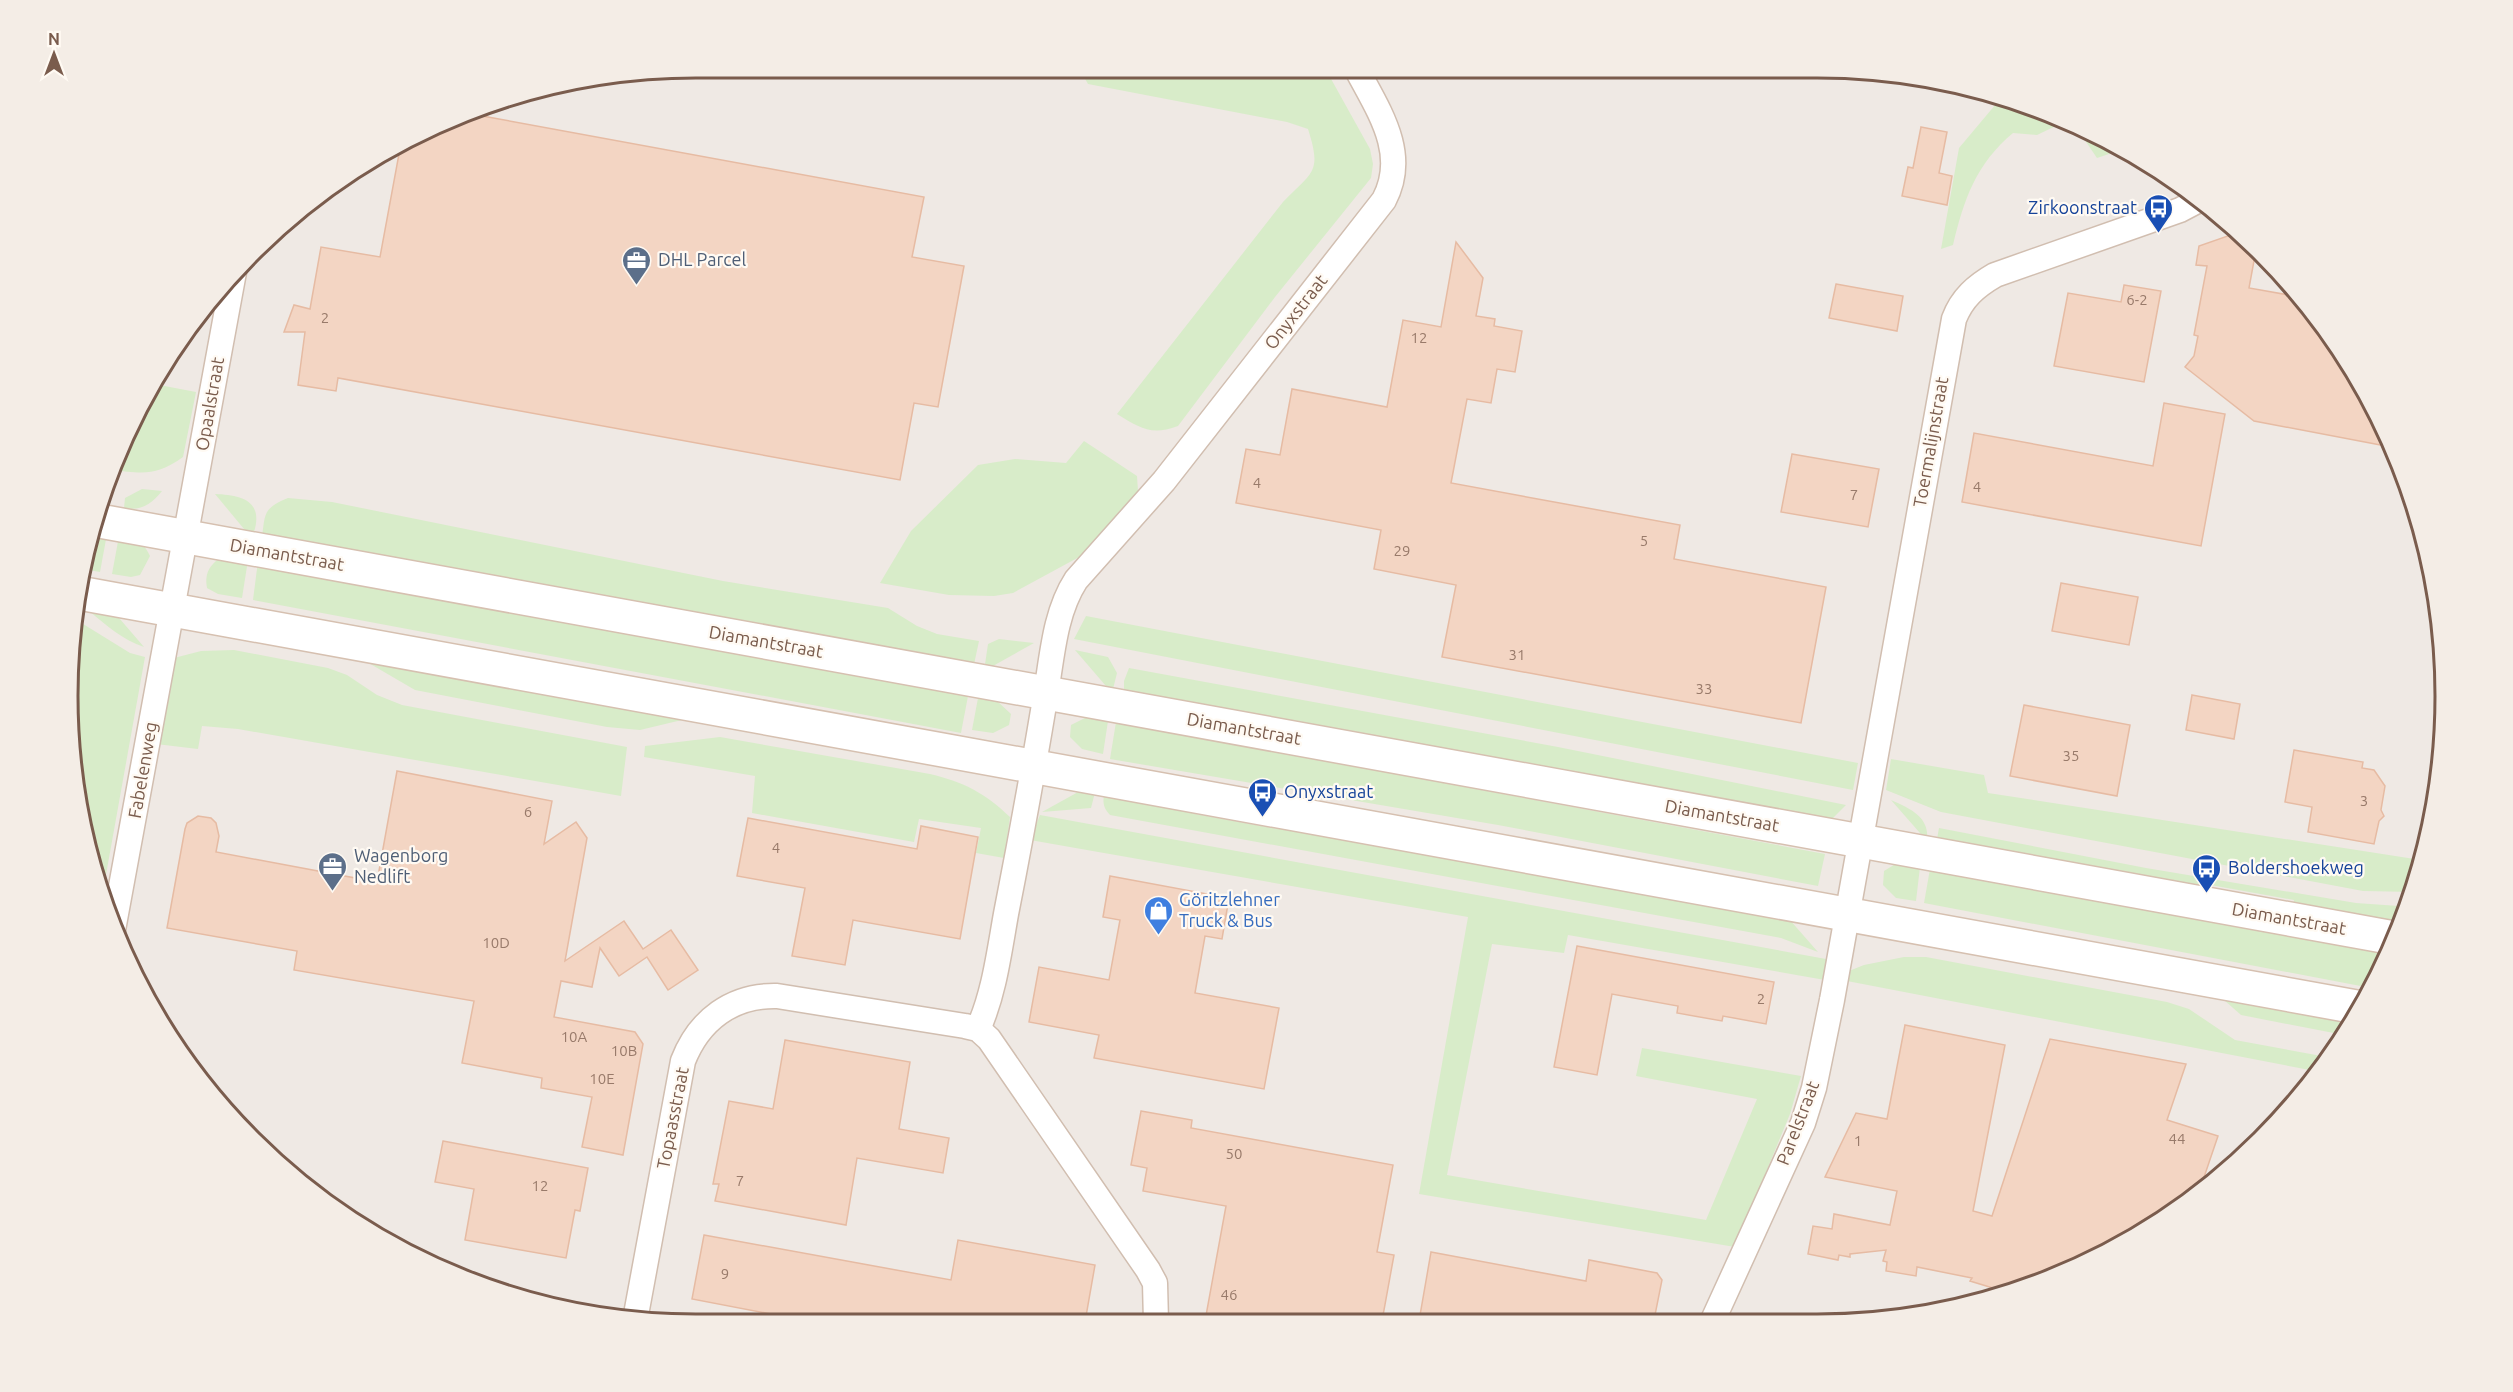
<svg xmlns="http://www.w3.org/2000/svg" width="2513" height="1392" font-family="Ubuntu,sans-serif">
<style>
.industrial{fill:#efe9e4}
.green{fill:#d8ecc9}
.building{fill:#f3d5c3;stroke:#e6bba3;stroke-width:1.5}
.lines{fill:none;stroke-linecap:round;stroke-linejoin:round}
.street-casing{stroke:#d1beb0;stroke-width:27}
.secondary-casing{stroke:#d6c0b0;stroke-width:36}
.street{stroke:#fff;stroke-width:24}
.secondary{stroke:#fff;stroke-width:33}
.labels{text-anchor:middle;stroke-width:4.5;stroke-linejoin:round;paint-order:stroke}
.number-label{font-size:15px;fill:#987a6a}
.transit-label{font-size:18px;fill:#164399;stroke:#fffaf3;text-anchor:start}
.service-label{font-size:18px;fill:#4e5e75;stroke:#fffaf3;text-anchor:start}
.street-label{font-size:18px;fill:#7a5c4d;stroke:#fffaf3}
.shop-label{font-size:18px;fill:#366cbe;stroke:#fffaf3;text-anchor:start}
.rim{fill:none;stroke:#7a5c4d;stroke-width:3}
</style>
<rect width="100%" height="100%" fill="#fdf6ec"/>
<polygon class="industrial" points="696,68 1858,69 1980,89 2131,152 2231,223 2315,313 2381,418 2424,533 2444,655 2440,778 2412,898 2361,1010 2289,1111 2166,1218 2019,1291 1899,1319 655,1323 533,1303 382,1240 313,1194 224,1111 173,1045 115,937 89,858 69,737 69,655 89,534 115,455 173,347 224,281 313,198 382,152 494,101 574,80"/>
<g class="green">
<path d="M 1079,68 L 1325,68 L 1370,149 L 1373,164 L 1371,178 L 1275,297 L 1178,426 C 1151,436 1140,428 1117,414 L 1283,202 C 1313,171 1322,173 1308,129 L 1287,122 L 1088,84 Z"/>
<path d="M 2001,98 L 2062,123 L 2037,135 L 2013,133 C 1976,164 1964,199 1953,245 L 1941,249 L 1959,148 Z"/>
<polygon points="2078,130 2124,149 2097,158"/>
<path d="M 154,384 L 196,392 L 183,457 C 155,477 143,473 110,470 L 115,455 Z"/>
<polygon points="1084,441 1137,476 1138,491 1081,556 1013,593 994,596 949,595 880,583 911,531 978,465 1015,459 1066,463"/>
<path d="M 142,489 L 162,491 C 151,504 142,511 124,508 L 125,498 Z"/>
<path d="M 215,494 C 240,495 264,500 254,532 L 249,535 Z"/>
<path d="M 288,498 L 332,502 L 723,581 L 888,608 L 917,626 L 937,634 L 979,641 L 973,669 L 262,538 C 265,512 264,508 288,498 Z"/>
<polygon points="89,534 107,534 100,572 83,569"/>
<path d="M 119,536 C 134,539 143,540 150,556 L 140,575 L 131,577 L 112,574 Z"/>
<path d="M 224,555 L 248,560 L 242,598 L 218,594 L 207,588 C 204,571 211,564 224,555 Z"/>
<polygon points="258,561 968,696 961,733 253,600"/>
<path d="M 107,604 L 144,647 C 123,640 106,625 89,611 Z"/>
<polygon points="1086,616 1858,763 1853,790 1074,639"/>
<path d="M 75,619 L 130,653 L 145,657 L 102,897 C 73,812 60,708 75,619 Z"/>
<polygon points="999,639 1034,643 984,671 988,644"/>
<polygon points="331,641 707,714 640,730 607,727 415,690"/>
<polygon points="234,650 328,668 347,675 377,695 402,705 627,747 621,796 238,729 202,726 198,749 156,744 174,658 201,651"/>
<polygon points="1075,650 1108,657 1117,673 1112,693"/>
<polygon points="1129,668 1558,747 1846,805 1825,826 1124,695 1124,681"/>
<polygon points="978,698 997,701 1011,714 1009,725 993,733 972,730"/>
<polygon points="1087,717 1108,721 1103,754 1082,749 1070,737 1071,725"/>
<polygon points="1116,722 1825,854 1818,886 1498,825 1110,759"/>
<path d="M 720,737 L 930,774 C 964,782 985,793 1010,817 L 1004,858 L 976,853 L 981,828 L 919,819 L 914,842 L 752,813 L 755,776 L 644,757 L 645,746 Z"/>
<polygon points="1891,759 1984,775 1988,793 2421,860 2414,892 2363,891 1941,812 1886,790"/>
<polygon points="1098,781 1091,808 1042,812"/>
<path d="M 1106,787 L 1196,803 L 1195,814 L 1278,829 L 1281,818 L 1782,911 L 1818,952 L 1781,938 L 1110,815 C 1101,805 1103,799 1106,787 Z"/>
<path d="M 1891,800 C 1911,809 1930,817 1927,841 Z"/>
<polygon points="1040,815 1826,959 1825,980 1568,935 1564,953 1492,944 1447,1175 1706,1220 1757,1099 1636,1076 1642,1048 1801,1076 1790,1114 1735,1247 1419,1194 1468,917 1030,840"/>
<polygon points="1939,828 2146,868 2356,903 2399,906 2394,925 2292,911 2294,900 2205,884 2203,895 1937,839"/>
<polygon points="1897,863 1920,867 1916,901 1896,898 1883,885 1884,871"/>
<polygon points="1930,869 2385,952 2371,988 1924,903"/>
<polygon points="1904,957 1926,957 2167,1002 2189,1009 2235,1040 2327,1057 2313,1077 2315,1071 1847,981 1849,971 1864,965"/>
<polygon points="2207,985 2359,1013 2344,1035 2241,1015"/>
</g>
<g class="building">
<polygon points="466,113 924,197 912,257 964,266 938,407 914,403 900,480 338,378 336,391 298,385 305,332 284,332 294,305 310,309 321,247 380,257 401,143"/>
<polygon points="1921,127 1947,132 1939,173 1952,176 1947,205 1902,196 1908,167 1913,168"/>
<polygon points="2239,232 2256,250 2249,288 2300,297 2315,313 2381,418 2391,447 2254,421 2185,367 2194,356 2198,336 2194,335 2207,266 2196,265 2199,246"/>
<polygon points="1456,242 1483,278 1476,316 1495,319 1494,326 1522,331 1515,372 1497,369 1491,403 1467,399 1451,483 1680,525 1674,559 1826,587 1801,723 1442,657 1456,585 1374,569 1381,530 1236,503 1246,449 1280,455 1292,389 1387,407 1403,320 1441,327"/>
<polygon points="1836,284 1903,296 1897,331 1829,318"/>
<polygon points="2124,285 2161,291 2144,382 2054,366 2068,293 2121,302"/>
<polygon points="2164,403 2225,414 2201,546 1962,502 1974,433 2153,466"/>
<polygon points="1792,454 1879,469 1868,527 1781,512"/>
<polygon points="2061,583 2138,597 2129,645 2052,631"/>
<polygon points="2192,695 2240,704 2234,739 2186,730"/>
<polygon points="2024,705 2130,725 2117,796 2010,776"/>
<polygon points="2294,750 2363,762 2362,768 2374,770 2385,786 2381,810 2384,816 2379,821 2374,844 2308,832 2312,807 2285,802"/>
<polygon points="397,771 552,801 544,844 576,822 587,838 565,961 624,921 643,949 671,930 698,970 668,990 647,957 619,976 600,948 592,987 561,981 554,1017 635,1032 643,1044 623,1155 582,1147 592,1097 541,1088 542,1078 462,1063 474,1001 294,970 297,951 167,928 185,829 187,823 198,816 211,818 216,823 219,836 216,852 377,882"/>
<polygon points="748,818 917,849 921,826 978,837 960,939 853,920 845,965 792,956 805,888 737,876"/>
<polygon points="1110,876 1229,898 1222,939 1205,936 1195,993 1279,1008 1264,1089 1094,1058 1099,1035 1029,1022 1039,967 1109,980 1120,920 1103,917"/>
<polygon points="1577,946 1774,982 1766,1024 1723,1016 1722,1021 1677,1013 1678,1006 1612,994 1597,1075 1554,1067"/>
<polygon points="1905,1025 2005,1045 1973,1211 1992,1216 2050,1039 2186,1064 2167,1120 2218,1136 2200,1189 2166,1218 2019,1291 2009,1293 1970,1281 1972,1278 1917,1267 1916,1276 1886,1271 1887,1262 1883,1261 1886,1250 1850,1254 1850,1257 1839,1255 1838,1260 1808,1254 1813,1226 1832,1229 1834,1214 1890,1225 1897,1191 1825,1177 1856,1113 1887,1119"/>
<polygon points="785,1040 910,1062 899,1129 949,1138 943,1173 857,1158 846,1225 715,1201 719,1184 713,1184 729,1101 773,1109"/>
<polygon points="1141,1111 1192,1120 1191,1128 1393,1165 1377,1252 1394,1255 1382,1321 1205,1321 1226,1206 1143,1191 1147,1168 1131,1165"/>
<polygon points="443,1141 588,1168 580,1211 575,1210 566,1258 465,1240 474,1189 435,1182"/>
<polygon points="704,1235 951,1280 958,1240 1095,1265 1085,1322 818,1323 692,1299"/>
<polygon points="1431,1252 1586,1281 1589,1260 1657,1273 1662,1280 1654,1320 1419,1321"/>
</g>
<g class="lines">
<defs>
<g id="street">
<polyline points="113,930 234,272"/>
<path d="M 978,1029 C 994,994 999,953 1006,914 C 1020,843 1033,771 1045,699 C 1052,659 1054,614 1076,580 L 1164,481 L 1384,200 C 1409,153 1378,110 1356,68"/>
<path d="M 635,1320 L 683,1061 C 699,1020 732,995 777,996 L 965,1026 L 978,1029 L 989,1039 L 1148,1270 L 1155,1283 L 1156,1322"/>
<path d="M 1713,1320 L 1803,1123 L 1814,1088 L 1832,1000 L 1954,319 C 1962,298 1976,286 1995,275 L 2180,210 L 2199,200"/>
</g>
<g id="secondary">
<polyline points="94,520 2394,938"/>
<polyline points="79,593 2362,1008"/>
</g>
</defs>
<use href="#street" class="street-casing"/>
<use href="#secondary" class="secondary-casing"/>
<use href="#street" class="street"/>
<use href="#secondary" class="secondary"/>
</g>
<defs>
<symbol id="bus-pin" viewBox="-11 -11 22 30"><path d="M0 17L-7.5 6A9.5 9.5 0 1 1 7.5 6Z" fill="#1a4fb4" stroke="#fffaf3"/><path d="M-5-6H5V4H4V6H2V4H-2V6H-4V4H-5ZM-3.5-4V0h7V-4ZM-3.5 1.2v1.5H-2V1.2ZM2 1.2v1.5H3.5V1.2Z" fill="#fff"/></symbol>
<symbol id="office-pin" viewBox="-11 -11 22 30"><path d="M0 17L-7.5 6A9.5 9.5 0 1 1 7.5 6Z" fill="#5c6f8a" stroke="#fffaf3"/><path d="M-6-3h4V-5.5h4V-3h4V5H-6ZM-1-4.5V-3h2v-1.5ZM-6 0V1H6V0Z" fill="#fff"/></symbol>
<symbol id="shop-pin" viewBox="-11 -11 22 30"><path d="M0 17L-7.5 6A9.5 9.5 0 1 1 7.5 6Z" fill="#3f7fe0" stroke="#fffaf3"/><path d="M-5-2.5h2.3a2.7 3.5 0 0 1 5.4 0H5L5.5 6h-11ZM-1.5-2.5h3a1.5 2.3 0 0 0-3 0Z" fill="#fff"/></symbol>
</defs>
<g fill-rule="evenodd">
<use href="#bus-pin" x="2142" y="192" width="33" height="45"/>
<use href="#office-pin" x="620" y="244" width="33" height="45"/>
<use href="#bus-pin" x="1246" y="776" width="33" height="45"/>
<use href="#office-pin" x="316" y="850" width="33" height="45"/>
<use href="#bus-pin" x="2190" y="852" width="33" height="45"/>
<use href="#shop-pin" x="1142" y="894" width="33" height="45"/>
</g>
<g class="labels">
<g class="number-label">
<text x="2137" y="305">6-2</text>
<text x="325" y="323">2</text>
<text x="1419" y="343">12</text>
<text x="1257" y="488">4</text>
<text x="1977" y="492">4</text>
<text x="1854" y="500">7</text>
<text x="1644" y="546">5</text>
<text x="1402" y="556">29</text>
<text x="1517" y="660">31</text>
<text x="1704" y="694">33</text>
<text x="2071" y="761">35</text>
<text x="2364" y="806">3</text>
<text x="528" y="817">6</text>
<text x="776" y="853">4</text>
<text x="496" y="948">10D</text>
<text x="1761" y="1004">2</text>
<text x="574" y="1042">10A</text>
<text x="624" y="1056">10B</text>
<text x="602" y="1084">10E</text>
<text x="2177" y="1144">44</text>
<text x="1858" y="1146">1</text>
<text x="1234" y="1159">50</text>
<text x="740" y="1186">7</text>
<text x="540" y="1191">12</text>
<text x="725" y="1279">9</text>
<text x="1229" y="1300">46</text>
</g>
<g class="transit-label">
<text x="2137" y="214" text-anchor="end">Zirkoonstraat</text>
<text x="1284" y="798">Onyxstraat</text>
<text x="2228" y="874">Boldershoekweg</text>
</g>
<g class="service-label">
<text x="658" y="266">DHL Parcel</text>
<text x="354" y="862">Wagenborg<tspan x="354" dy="21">Nedlift</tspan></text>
</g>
<g class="street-label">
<text transform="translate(1296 312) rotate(-52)" y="6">Onyxstraat</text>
<text transform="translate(210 404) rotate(-80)" y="6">Opaalstraat</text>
<text transform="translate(1931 442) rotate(-80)" y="6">Toermalijnstraat</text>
<text transform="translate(287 555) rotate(10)" y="6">Diamantstraat</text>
<text transform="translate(766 642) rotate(10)" y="6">Diamantstraat</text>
<text transform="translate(1244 729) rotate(10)" y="6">Diamantstraat</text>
<text transform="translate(143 770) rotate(-80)" y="6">Fabelenweg</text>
<text transform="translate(1722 816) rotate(10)" y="6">Diamantstraat</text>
<text transform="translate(2289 919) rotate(10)" y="6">Diamantstraat</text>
<text transform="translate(673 1118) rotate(-79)" y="6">Topaasstraat</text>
<text transform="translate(1798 1123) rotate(-69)" y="6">Parelstraat</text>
</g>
<g class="shop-label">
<text x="1179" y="906">Göritzlehner<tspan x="1179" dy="21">Truck &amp; Bus</tspan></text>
</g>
</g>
<path d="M0 0H2513V1392H0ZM696 78H1817A618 618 0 0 1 2435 696V696A618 618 0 0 1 1817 1314H696A618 618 0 0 1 78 696V696A618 618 0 0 1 696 78Z" fill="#f4ede6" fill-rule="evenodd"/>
<path class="rim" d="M696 78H1817A618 618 0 0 1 2435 696V696A618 618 0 0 1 1817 1314H696A618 618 0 0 1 78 696V696A618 618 0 0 1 696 78Z"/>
<g transform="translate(54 54)" stroke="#fffaf3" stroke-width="4.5" paint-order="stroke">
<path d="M0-4.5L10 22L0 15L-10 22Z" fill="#7a5c4d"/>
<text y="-9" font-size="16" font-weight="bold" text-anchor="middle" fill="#7a5c4d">N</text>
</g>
</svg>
